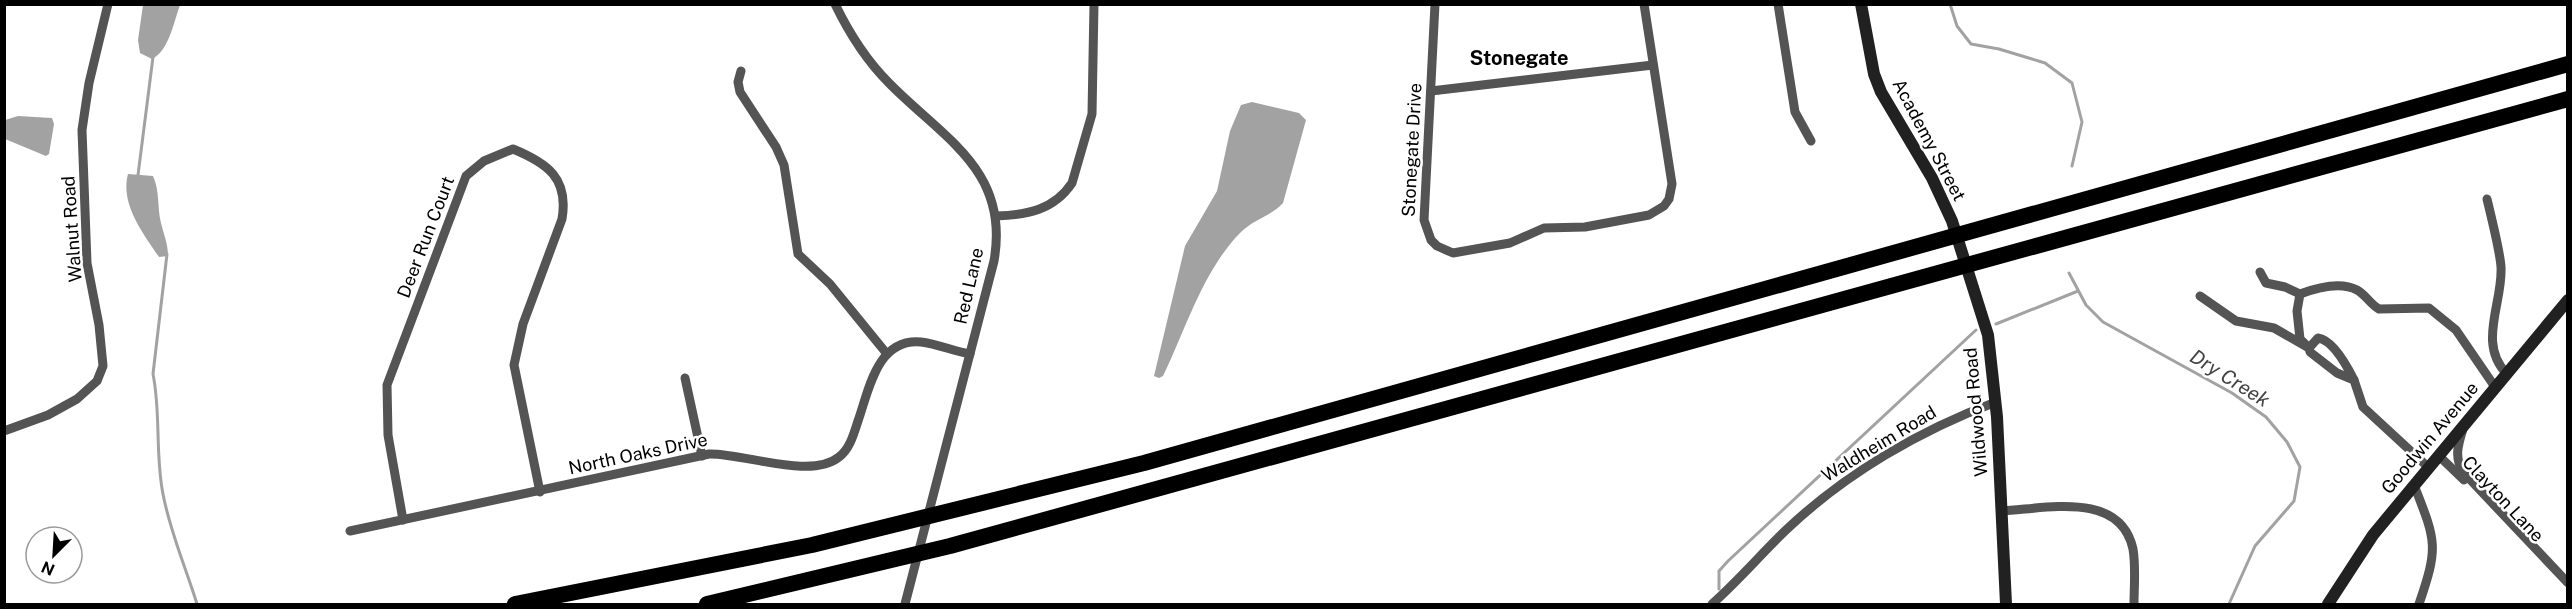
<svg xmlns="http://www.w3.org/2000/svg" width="2572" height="609" font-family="'Public Sans',sans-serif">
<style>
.water{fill:#a2a2a2}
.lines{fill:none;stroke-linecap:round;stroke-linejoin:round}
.stream{stroke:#a2a2a2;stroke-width:3}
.street{stroke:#545454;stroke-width:9}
.secondary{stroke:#212121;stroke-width:12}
.highway{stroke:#000;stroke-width:16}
.labels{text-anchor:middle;stroke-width:5;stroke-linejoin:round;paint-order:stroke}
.street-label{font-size:18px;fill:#000;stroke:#fff}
.neighbourhood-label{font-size:20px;font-weight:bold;fill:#000;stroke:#fff}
.water-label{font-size:20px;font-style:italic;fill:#434343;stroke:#fff}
</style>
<rect width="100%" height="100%" fill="#fff"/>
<g class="water">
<path d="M 143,5 L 180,5 C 174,21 169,51 152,59 L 140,53 L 138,40 Z"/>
<path d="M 1252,102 L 1299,113 L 1306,120 L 1283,203 C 1271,216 1253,220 1241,232 C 1203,270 1186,329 1163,376 L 1159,378 L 1154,376 L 1185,246 L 1217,191 L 1230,131 L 1241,105 Z"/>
<polygon points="18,116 52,118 54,124 49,154 46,156 5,139 5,120"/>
<path d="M 128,174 L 153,176 C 160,191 157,207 161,223 C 164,236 168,243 168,256 L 159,257 C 143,233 120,204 128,174 Z"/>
</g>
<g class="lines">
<g class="stream">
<polyline points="1950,4 1957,26 1971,44 1999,49 2045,63 2072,83 2082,122 2072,166"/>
<polyline points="138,175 153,57"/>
<path d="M 167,254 L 153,374 C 161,413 155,454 163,494 C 170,532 186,568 197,604"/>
<polyline points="2069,273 2086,305 2103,322 2232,393 2266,417 2287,442 2300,467 2294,501 2255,546 2229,604"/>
<polyline points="1996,324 2078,291"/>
<polyline points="1719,589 1719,571 1728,561 1976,330"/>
</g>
<g class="street">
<path d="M 835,4 C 849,33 867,61 889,83 C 944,139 1010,170 994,261 L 905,604"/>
<polyline points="1435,4 1424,220 1431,240 1437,246 1453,253 1510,243 1544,228 1585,227 1649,215 1664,206 1669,199 1672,184 1644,4"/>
<polyline points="1778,4 1795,112 1811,141"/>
<polyline points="741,71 738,82 740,92 776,147 784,165 798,254 830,284 887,354"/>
<polyline points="1431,91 1653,65"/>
<path d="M 2487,199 C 2491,216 2500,251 2501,267 C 2503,303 2477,344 2507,374"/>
<path d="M 996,216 C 1027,215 1054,210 1072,183 L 1092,114 L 1094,4"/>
<path d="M 2260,272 L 2266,283 L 2285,287 L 2300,294 C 2316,288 2340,281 2357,290 C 2366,295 2370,304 2379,309 L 2429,308 L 2456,330 L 2495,387"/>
<path d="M 2300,294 L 2297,311 L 2300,339 L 2309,348 L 2318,338 C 2333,340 2347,366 2354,380"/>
<polyline points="2200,296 2236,321 2274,328 2309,348 2310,352 2337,373 2354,380 2363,407 2428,467"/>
<polyline points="685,378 702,456"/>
<path d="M 2463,429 C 2458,445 2454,457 2463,472 L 2568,583"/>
<polyline points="4,431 48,415 77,399 97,381 103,366 99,325 87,263 82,130 89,83 108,4"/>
<polyline points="2438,455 2464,480"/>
<path d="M 2414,485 C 2436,541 2439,546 2419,604"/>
<path d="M 2001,511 C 2045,509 2120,490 2133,549 C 2136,567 2134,587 2134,604"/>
<path d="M 403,520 L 388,435 L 387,385 L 466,176 L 484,161 L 513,149 C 547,163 569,178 562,219 L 523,324 L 514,365 L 540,492"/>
<path d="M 350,531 L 709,454 C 744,453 811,480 839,457 C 850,449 854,433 858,421 C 869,390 877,338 921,342 C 937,344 954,351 970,354"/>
<path d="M 1712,604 C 1738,581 1761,554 1786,530 C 1845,474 1920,430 1996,402"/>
</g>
<g class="secondary">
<polyline points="1861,4 1874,74 1881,92 1932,178 1952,221 1988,335 1997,417 2006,604"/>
<polyline points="2328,604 2373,535 2568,300"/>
</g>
<g class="highway">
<polyline points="515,604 812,545 1144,463 2568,64"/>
<polyline points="707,604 950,546 2568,99"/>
</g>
</g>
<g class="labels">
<g class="street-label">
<text transform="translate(1929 140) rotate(62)" y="6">Academy Street</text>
<text transform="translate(1412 150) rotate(-87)" y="6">Stonegate Drive</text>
<text transform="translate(72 229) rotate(-94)" y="6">Walnut Road</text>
<text transform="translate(426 237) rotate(-69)" y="6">Deer Run Court</text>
<text transform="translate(969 286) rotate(-77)" y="6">Red Lane</text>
<text transform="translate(1976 412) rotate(-95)" y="6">Wildwood Road</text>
<text transform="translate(2430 438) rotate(-50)" y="6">Goodwin Avenue</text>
<text transform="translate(1879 444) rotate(-31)" y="6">Waldheim Road</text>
<text transform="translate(638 454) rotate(-12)" y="6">North Oaks Drive</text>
<text transform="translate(2503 499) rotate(47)" y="6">Clayton Lane</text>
</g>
<g class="neighbourhood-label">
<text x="1519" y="65">Stonegate</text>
</g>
<g class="water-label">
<text transform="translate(2230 378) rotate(32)" y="7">Dry Creek</text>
</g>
</g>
<rect width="2572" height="609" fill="none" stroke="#000000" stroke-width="12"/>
<g transform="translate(54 555) rotate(204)"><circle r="28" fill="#ffffff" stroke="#999999" stroke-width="1.5"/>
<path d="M0-4.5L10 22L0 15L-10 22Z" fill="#000000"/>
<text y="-9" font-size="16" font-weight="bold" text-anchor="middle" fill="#000000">N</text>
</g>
</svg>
